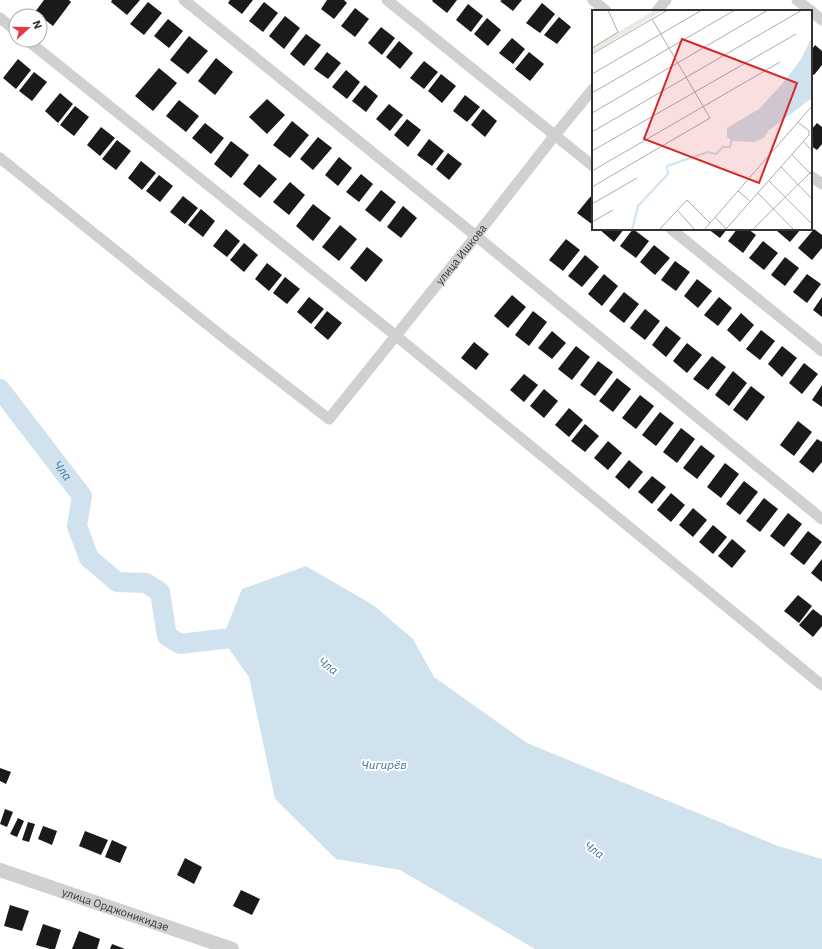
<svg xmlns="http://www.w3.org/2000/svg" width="822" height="949" font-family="'IBM Plex Sans',sans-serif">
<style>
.water{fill:#cfe2ee}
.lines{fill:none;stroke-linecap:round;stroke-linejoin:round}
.river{stroke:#cfe2ee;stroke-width:20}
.building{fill:#1a1a1a}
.minor{stroke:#d0d0d0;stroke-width:11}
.tertiary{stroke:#d0d0d0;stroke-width:14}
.labels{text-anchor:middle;stroke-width:4;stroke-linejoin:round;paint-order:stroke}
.street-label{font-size:11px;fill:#333;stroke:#fff}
.water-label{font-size:12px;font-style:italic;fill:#3f7597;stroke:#fff}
.inset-river{fill:none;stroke:#cfe2ee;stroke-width:2}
.inset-road{fill:none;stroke:#adadad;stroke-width:1}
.view{fill:#d62828;fill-opacity:0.15;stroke:#d62828;stroke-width:2}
.inset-edge{fill:none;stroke:#333;stroke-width:2}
</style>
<rect width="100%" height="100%" fill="#fff"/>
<polygon class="water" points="306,566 373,605 413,639 434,677 527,743 778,846 822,859 822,949 535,949 400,870 336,859 275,799 249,677 222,639 242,589"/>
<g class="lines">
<path class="river" id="s1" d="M 0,389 L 82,496 L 77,526 L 89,558 L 117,582 L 146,583 L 160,592 L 167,636 L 180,644 L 222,639 L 248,637"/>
</g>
<g class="building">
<polygon points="44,0 69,0 71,2 53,26 35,12"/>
<polygon points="112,0 140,0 127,15 111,2"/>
<polygon points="230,0 253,0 242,14 228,3"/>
<polygon points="327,0 344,0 347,3 334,19 321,9"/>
<polygon points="433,0 457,0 447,13 432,1"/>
<polygon points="502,0 522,0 513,11 500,1"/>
<polygon points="148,2 162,13 144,35 130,24"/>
<polygon points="264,2 278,13 263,32 249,21"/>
<polygon points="542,3 555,14 540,33 526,23"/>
<polygon points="468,4 483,16 471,32 456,20"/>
<polygon points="355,8 369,19 355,37 341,26"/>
<polygon points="285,16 300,28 284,49 269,36"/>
<polygon points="559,17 571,27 557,44 544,35"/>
<polygon points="487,18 501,30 488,46 474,34"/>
<polygon points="168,19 183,31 169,48 154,36"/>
<polygon points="381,27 395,38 382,55 368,43"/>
<polygon points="306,34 321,45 304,66 290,54"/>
<polygon points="189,36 208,51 188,74 170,60"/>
<polygon points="512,38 525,49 513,64 499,53"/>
<polygon points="399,41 413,53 400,69 386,57"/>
<polygon points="815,45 822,51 822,65 814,75 811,73 811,51"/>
<polygon points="327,52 341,63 328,79 314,69"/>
<polygon points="529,52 544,64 530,81 515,69"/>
<polygon points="216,58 233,72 215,95 198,81"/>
<polygon points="18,59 31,70 16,89 3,78"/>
<polygon points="424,61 438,72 424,89 410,78"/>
<polygon points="159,68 177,83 153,111 135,96"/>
<polygon points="346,70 360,82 347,99 332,87"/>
<polygon points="34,72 47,82 32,101 19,91"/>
<polygon points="441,74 456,86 442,103 428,91"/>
<polygon points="365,85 378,96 366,112 352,101"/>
<polygon points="60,93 73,104 58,123 45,111"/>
<polygon points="465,95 480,107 467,122 453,111"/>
<polygon points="267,99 285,115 267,134 249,117"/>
<polygon points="179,100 199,116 186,132 166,116"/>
<polygon points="389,104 403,115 390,131 376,119"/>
<polygon points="75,106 89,117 74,136 60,125"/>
<polygon points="483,109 497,121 485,137 471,125"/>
<polygon points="407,119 421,130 408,147 394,135"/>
<polygon points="292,121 309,135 290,158 273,145"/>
<polygon points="205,123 224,138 211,154 192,138"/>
<polygon points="817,123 822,127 822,144 817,150 811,146 811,130"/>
<polygon points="101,127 115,138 100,156 87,145"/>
<polygon points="318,137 332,148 313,170 300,159"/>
<polygon points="429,139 444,151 432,166 417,155"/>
<polygon points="117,140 131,151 116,170 102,159"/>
<polygon points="231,141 249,155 231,178 214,164"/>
<polygon points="448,153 462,164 449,180 436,169"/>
<polygon points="339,157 352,168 338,186 325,175"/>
<polygon points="141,161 156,173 142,190 128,178"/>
<polygon points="259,164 277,179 260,198 243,184"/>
<polygon points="361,174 373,184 359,202 346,192"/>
<polygon points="159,175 173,186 160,202 146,191"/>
<polygon points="290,182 305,195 289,215 273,202"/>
<polygon points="381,190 396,202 380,222 365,210"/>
<polygon points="183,196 198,208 185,224 170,212"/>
<polygon points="591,196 593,198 593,225 577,213"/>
<polygon points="313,204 331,218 313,241 296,226"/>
<polygon points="403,206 417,218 401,238 387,227"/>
<polygon points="201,209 215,221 203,237 188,225"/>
<polygon points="340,225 357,239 339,261 322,247"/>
<polygon points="226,229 240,241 227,257 213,246"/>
<polygon points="599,229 624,229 614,242"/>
<polygon points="633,229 649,241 636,258 620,246"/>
<polygon points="708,229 727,229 720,238"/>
<polygon points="737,229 748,229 756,235 743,253 728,241"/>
<polygon points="778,229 801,229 790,242 777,231"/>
<polygon points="814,229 822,235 822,248 812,260 798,248"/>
<polygon points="566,239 580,250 563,271 549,260"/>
<polygon points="763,241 778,253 764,270 749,258"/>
<polygon points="244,243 258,255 244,272 230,260"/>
<polygon points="654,245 670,258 655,275 640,262"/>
<polygon points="367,247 383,260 366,282 350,268"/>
<polygon points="585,255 599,267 582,287 568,276"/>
<polygon points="785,257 799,268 785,286 771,275"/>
<polygon points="675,261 690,272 676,291 661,280"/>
<polygon points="267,263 282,275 269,291 255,279"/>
<polygon points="604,274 618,286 602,306 588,294"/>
<polygon points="807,274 821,284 807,303 793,292"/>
<polygon points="285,277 300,289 287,304 273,293"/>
<polygon points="697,279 712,291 698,308 684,296"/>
<polygon points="624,292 639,304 624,323 609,311"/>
<polygon points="512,295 526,307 508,328 494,316"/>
<polygon points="309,297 324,309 311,324 297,312"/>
<polygon points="719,297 732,308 718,326 704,315"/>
<polygon points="822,297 822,317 813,310"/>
<polygon points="645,309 660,321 645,340 630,328"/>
<polygon points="327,311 342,323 328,340 314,328"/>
<polygon points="533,311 547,322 529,346 515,335"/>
<polygon points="741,313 754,325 740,342 727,330"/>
<polygon points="666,326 681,338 666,357 652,345"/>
<polygon points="761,330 775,341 760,360 746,349"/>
<polygon points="552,331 566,343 552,359 538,348"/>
<polygon points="474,342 489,354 476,370 461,358"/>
<polygon points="687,343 702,355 687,373 673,361"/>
<polygon points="576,346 590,357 572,380 558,369"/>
<polygon points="782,346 797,358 782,377 768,364"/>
<polygon points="712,356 726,367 708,390 693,379"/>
<polygon points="598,361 613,372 595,396 580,385"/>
<polygon points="804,363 818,374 802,394 789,383"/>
<polygon points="733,371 747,383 729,406 715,395"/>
<polygon points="524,374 538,385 524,402 510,390"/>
<polygon points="617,378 631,389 613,412 599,401"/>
<polygon points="822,385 822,407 812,400"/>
<polygon points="751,386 765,397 747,421 733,410"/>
<polygon points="544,389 558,401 544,418 530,406"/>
<polygon points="640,395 654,406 636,429 622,418"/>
<polygon points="569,408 583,420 569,437 555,425"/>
<polygon points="660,412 674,423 656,446 642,435"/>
<polygon points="798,421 812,432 794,456 780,445"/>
<polygon points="585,424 599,436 585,452 571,441"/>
<polygon points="681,428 695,439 677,463 663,452"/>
<polygon points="817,439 822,442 822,462 813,473 799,462"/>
<polygon points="608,441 622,453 608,470 594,458"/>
<polygon points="701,445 715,456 697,479 683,468"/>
<polygon points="629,460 643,472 629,489 615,477"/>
<polygon points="725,463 739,474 721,498 707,487"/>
<polygon points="652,476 666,487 652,504 638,492"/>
<polygon points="744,481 758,492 740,515 726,504"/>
<polygon points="671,493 685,505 671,522 657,510"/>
<polygon points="764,498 778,509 760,532 746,521"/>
<polygon points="693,508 707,520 693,537 679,525"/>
<polygon points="788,513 802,524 784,547 770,536"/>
<polygon points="713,525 727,537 713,554 699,542"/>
<polygon points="808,531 822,542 804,565 790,554"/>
<polygon points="732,539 746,551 732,568 718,556"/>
<polygon points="822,559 822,582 811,573"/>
<polygon points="798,595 812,606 799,623 784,611"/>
<polygon points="813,609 822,616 822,626 813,637 799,625"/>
<polygon points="0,768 11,772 6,784 0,781"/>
<polygon points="5,809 13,812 7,827 0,824"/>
<polygon points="18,818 24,821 17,837 10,834"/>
<polygon points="28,822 35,824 29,842 22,840"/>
<polygon points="43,826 57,831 52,845 38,839"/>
<polygon points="85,831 108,840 101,855 79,846"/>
<polygon points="112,840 127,847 120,863 105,857"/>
<polygon points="185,858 202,867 194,884 177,875"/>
<polygon points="241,890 260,899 252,915 233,906"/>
<polygon points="10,905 29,911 22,931 4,926"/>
<polygon points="43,924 61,930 55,949 50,949 36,945"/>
<polygon points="79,931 100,939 97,949 72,949"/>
<polygon points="112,944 125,949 110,949"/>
</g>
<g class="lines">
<g class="minor">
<polyline points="184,0 476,236 822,519"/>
<polyline points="387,0 593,166"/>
<polyline points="593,0 606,11"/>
<polyline points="797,0 811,11"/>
<polyline points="657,11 666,0"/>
<polyline points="811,11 822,20"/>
<polyline points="0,18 16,31"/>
<polyline points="27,40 395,335 822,685"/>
<path id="s2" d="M 0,158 L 223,337 L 329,419 L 476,236 L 555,135 L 593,89"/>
<polyline points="811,176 822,184"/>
<polyline points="671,229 822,351"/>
</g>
<path class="tertiary" id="s3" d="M 0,870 L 232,949"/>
</g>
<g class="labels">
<g class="street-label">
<text dy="4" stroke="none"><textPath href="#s2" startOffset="631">улица Ишкова</textPath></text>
<text dy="4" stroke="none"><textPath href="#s3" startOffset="122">улица Орджоникидзе</textPath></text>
</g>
<g class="water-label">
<text dy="4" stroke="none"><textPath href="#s1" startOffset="103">Чла</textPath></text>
<text transform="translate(328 666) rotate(35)" y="4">Чла</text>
<text x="384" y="769">Чигирёв</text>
<text transform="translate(594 850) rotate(35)" y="4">Чла</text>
</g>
</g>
<g transform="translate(592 10)">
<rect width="220" height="220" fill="#fff"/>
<path d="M 63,0 L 72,0 L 0,43 L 0,38 Z" fill="#e6ecdf"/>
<path d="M 220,27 L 220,88 L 176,121 L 172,128 L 162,132 L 140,131 L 135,127 L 135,118 L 167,99 L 191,73 L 209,49 Z" fill="#cfe2ee"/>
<path class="inset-river" d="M 40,220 L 46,196 L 76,164 L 75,156 L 116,142 L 124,144 L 131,137 L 138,137 L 140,129"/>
<path class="inset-road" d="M 60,9 L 76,0M 0,38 L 26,22 L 16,0M 0,44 L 60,9 L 118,108 L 0,177M 0,64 L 110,0M 0,83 L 143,0M 0,103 L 176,0M 0,122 L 210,0M 211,131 L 220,141M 0,141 L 204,24M 200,145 L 220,165M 189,157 L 220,189M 0,161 L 188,52M 177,171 L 220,214M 146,181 L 158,191M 166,183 L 202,220M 0,194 L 45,168M 85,200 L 103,220M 123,207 L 135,220M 0,212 L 21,200M 134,219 L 217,125 L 217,121 L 206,112M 67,220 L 95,190 L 118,213M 112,220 L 220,96M 160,220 L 220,161"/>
<path class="view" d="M 90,29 L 205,73 L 167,173 L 52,129 Z"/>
<rect width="220" height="220" class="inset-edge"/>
</g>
<g transform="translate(28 28) rotate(69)"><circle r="19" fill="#ffffff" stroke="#adadad"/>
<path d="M0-3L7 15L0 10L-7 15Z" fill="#e63946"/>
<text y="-6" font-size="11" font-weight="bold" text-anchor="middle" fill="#333333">N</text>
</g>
</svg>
